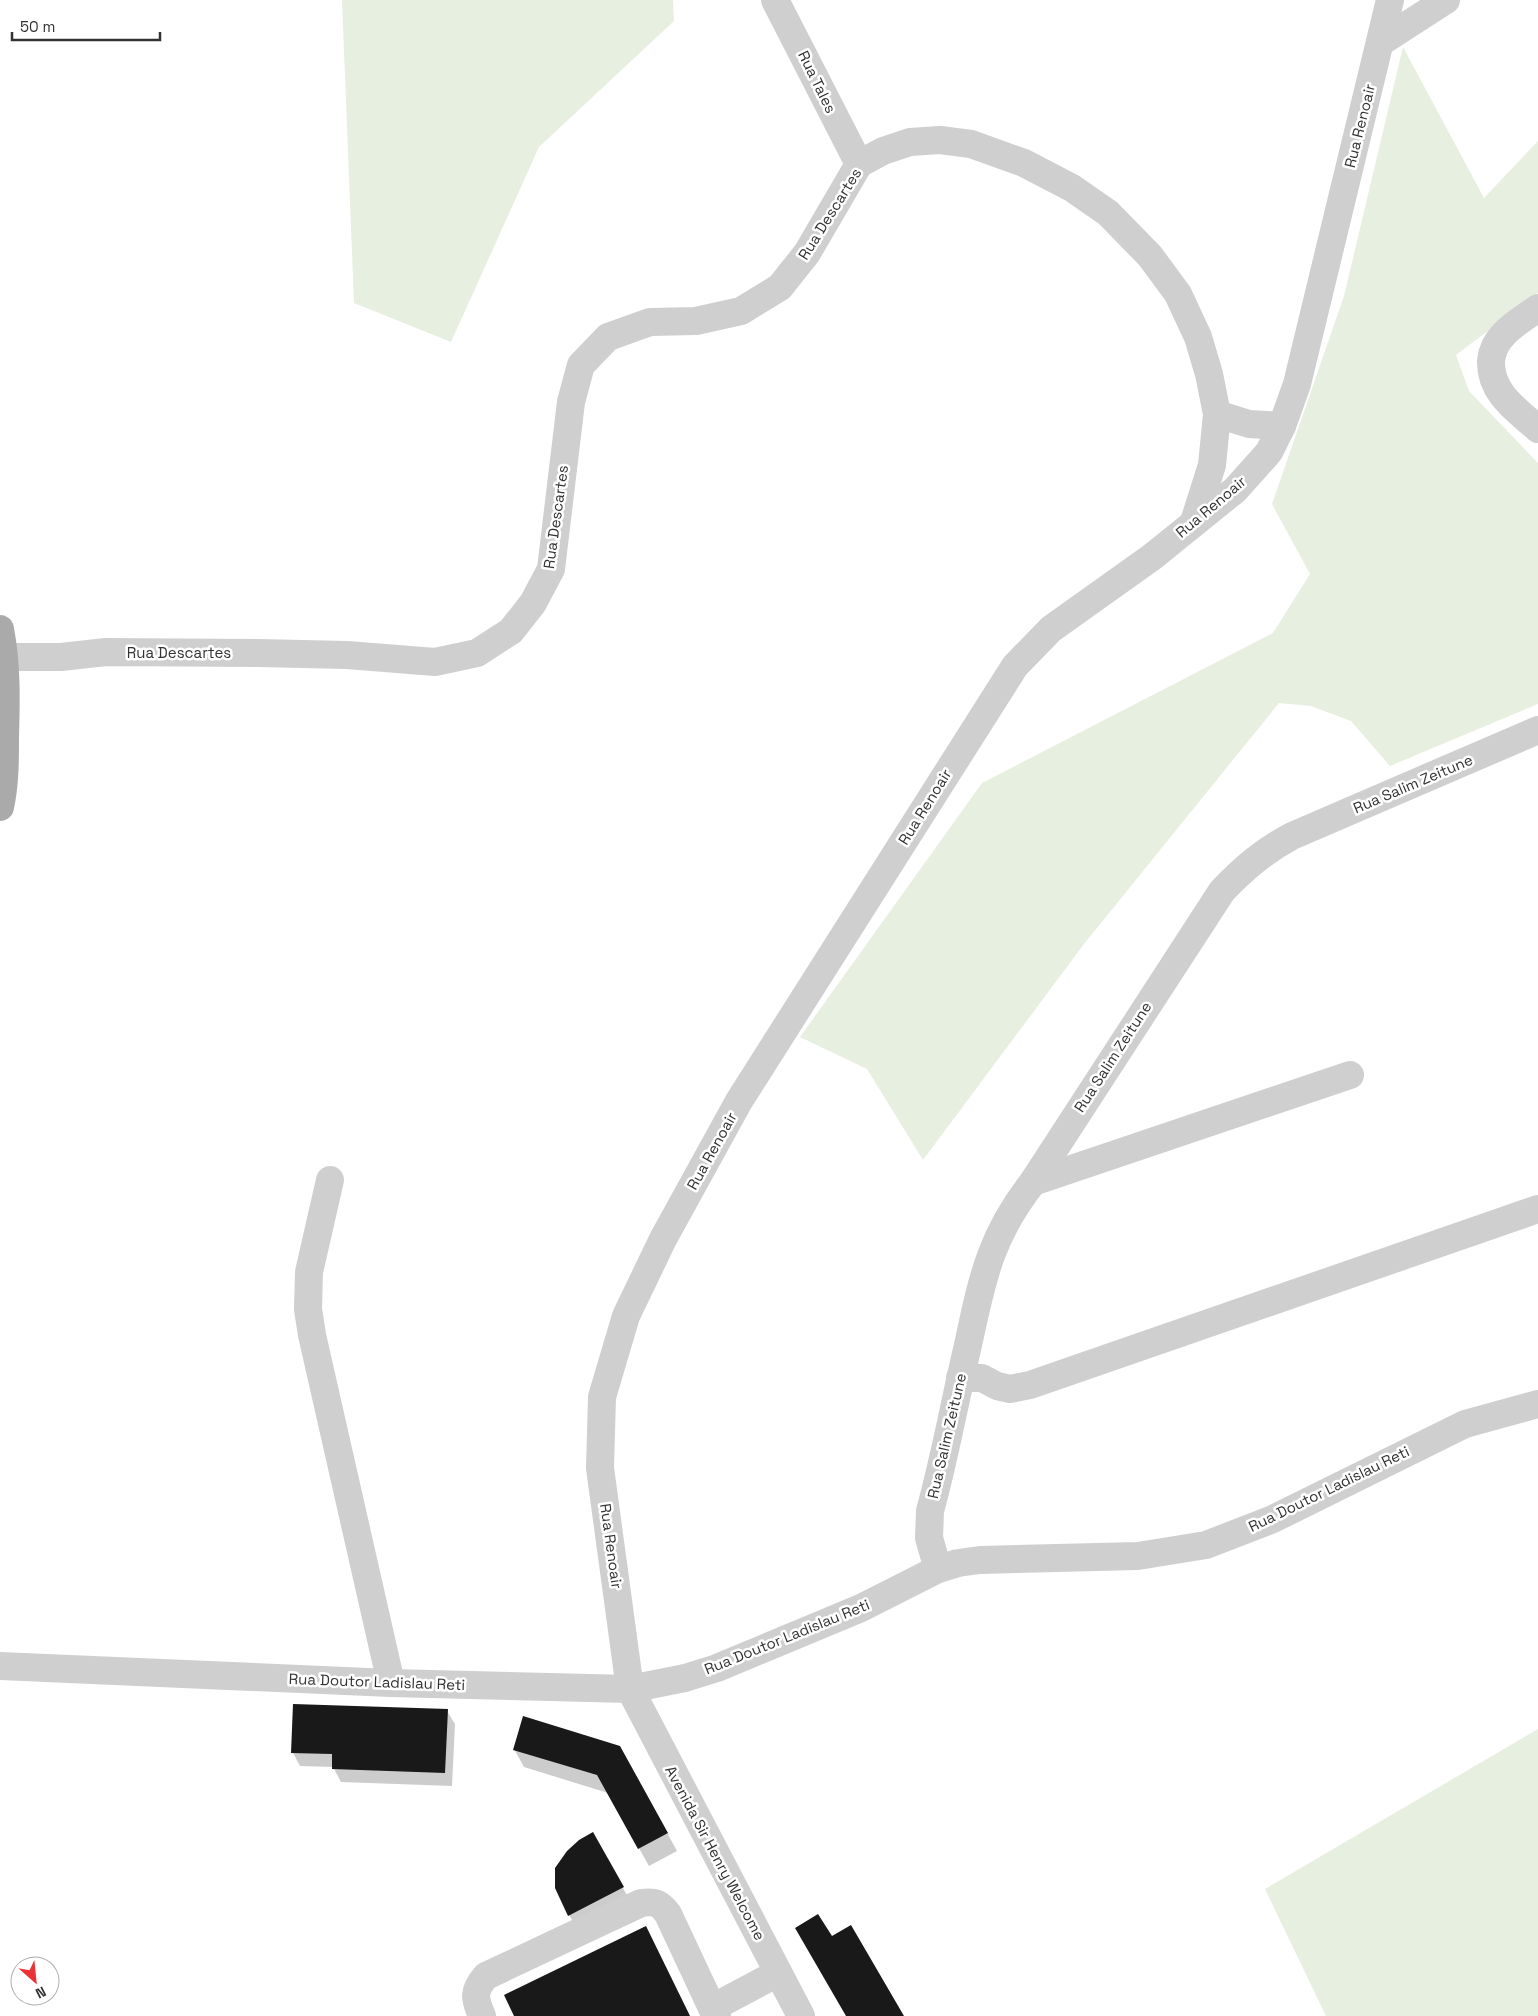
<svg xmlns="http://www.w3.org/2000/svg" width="1538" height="2016" font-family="'Space Grotesk',sans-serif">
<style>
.green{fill:#e7efe0}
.shadow{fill:#0003}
.building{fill:#191919}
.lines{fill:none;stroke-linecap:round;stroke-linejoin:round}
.minor{stroke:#cfcfcf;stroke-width:28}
.major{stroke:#aaa;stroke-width:28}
.labels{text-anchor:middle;stroke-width:5;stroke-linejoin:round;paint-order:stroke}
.street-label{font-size:15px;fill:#323232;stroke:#fff}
</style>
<rect width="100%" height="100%" fill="#fff"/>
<g class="green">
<polygon points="342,0 673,0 674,21 539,147 451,342 354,303"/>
<polygon points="1403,47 1484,198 1538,141 1538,293 1456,355 1469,391 1538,463 1538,704 1390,766 1351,721 1311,706 1279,703 1084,944 923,1160 867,1069 800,1037 982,783 1273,633 1310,574 1272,504 1344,296"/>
<polygon points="1538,1729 1538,2016 1326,2016 1265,1889"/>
</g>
<g class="shadow">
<polygon points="294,1705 447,1711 455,1724 452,1786 341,1782 333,1767 300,1766 293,1753"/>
<polygon points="514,1749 630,1765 677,1851 649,1866 608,1793 524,1767"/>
<polygon points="600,1846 630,1901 577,1928 569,1915"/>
<polygon points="646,1928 690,2016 516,2016"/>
</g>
<g class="building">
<polygon points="293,1704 448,1709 445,1773 332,1769 332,1754 291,1753"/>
<polygon points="523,1716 620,1746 668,1833 638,1849 597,1775 513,1750"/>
<polygon points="593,1832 624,1887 568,1916 555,1888 555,1868 567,1851 579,1840"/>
<polygon points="818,1914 832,1936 851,1925 904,2016 846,2016 795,1928"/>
<polygon points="646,1926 690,2016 514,2016 504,1995"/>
</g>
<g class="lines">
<g class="minor">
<polyline points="775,0 859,164"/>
<polyline points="1381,42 1446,0"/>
<path d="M 1538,308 C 1527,316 1513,324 1504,334 C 1497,341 1492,351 1491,361 C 1490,393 1517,410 1538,429"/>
<polyline points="1217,414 1249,424 1282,426"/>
<polyline points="0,657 61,657 106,652 258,653 347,655 435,662 477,653 511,631 533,603 551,569 571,402 581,365 608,337 650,322 696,321 741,311 780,287 807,253 859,164 883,151 910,142 940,140 971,144 1024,163 1072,188 1108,213 1150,256 1178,294 1198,337 1209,374 1217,414 1212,465 1194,522"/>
<polyline points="330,1180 309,1272 308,1309 312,1335 391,1683"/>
<polyline points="1033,1182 1350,1075"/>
<polyline points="960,1378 982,1378 997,1386 1010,1389 1030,1385 1538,1209"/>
<path d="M 938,1569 L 929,1538 L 930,1511 C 945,1457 955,1400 968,1345 C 982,1280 990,1236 1033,1182 L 1222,891 C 1244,868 1264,851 1292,836 L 1538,730"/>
<polyline points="0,1666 391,1683 630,1689 685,1678 717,1668 861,1608 938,1569 958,1563 980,1560 1138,1556 1206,1545 1273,1519 1465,1424 1538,1404"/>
<path d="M 482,2016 C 474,1998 473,1991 486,1976 L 641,1903 C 655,1901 660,1903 668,1914 L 712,2008"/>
<polyline points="717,2016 712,2008 778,1973"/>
<polyline points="801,2016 630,1689 600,1468 602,1397 626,1316 663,1239 739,1101 1015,666 1051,629 1152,557 1235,490 1269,452 1282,426 1297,384 1390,0"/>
</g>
<path class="major" d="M 0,629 C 7,666 6,701 5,738 C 5,761 5,784 0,807"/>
</g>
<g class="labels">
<g class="street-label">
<text transform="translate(817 82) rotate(64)" y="5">Rua Tales</text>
<text transform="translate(1360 126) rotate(-76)" y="5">Rua Renoair</text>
<text transform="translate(830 214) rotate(-58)" y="5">Rua Descartes</text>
<text transform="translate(1211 507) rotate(-40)" y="5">Rua Renoair</text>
<text transform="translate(556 517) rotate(-82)" y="5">Rua Descartes</text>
<text x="179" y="658">Rua Descartes</text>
<text transform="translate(1413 784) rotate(-23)" y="5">Rua Salim Zeitune</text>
<text transform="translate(925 807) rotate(-58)" y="5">Rua Renoair</text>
<text transform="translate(1113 1057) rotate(-57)" y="5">Rua Salim Zeitune</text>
<text transform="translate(712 1151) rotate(-61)" y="5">Rua Renoair</text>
<text transform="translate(947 1436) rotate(-77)" y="5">Rua Salim Zeitune</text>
<text transform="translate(1329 1489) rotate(-26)" y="5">Rua Doutor Ladislau Reti</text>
<text transform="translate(611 1546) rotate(82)" y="5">Rua Renoair</text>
<text transform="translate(787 1637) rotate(-22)" y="5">Rua Doutor Ladislau Reti</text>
<text transform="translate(377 1682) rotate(2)" y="5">Rua Doutor Ladislau Reti</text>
<text transform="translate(715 1853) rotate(62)" y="5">Avenida Sir Henry Welcome</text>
</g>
</g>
<g transform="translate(35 1981) rotate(153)"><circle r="24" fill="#ffffff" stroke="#adadad"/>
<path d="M0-4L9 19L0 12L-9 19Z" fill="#ea3336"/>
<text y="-8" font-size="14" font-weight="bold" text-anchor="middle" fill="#323232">N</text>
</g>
<path d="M12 32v8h148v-8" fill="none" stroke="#323232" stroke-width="2.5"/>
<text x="20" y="32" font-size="15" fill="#323232" stroke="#ffffff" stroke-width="4" paint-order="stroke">50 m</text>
</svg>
